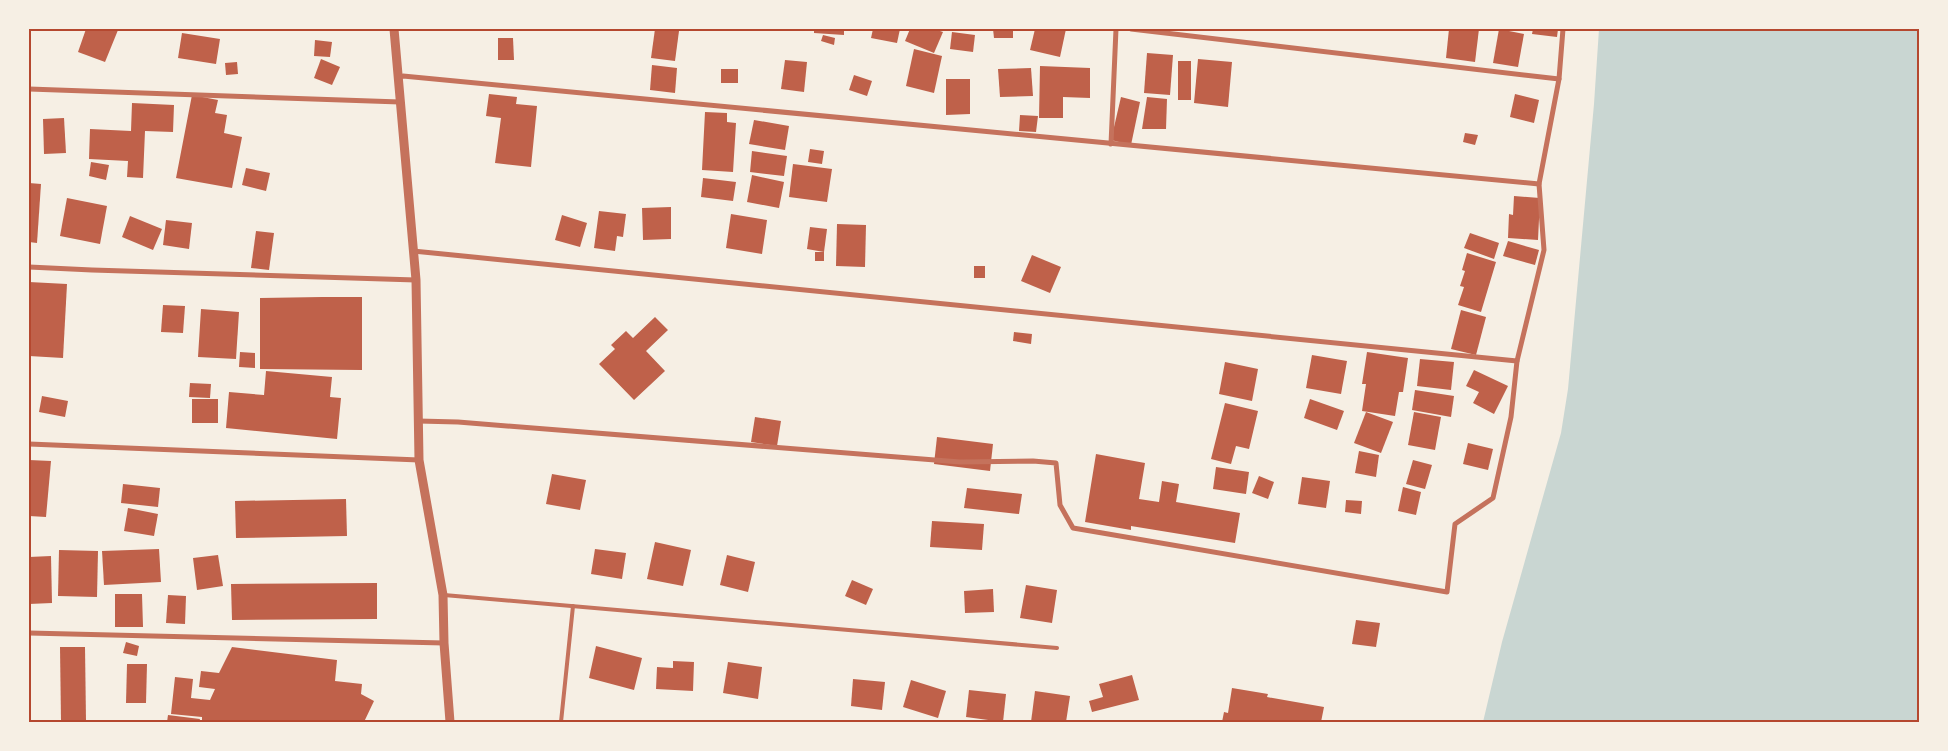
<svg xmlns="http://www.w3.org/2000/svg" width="1948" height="751" font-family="'Alegreya Sans',sans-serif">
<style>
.water{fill:#c9d6d2}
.building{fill:#bf614a}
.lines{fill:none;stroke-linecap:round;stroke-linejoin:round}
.service{stroke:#c5725c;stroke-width:4}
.minor{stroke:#c5725c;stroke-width:5}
.tertiary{stroke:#c5725c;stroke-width:9}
.neatline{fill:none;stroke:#b5482f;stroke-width:2}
</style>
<rect width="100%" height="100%" fill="#f6efe4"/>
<polygon class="water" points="1599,29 1919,29 1919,722 1483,722 1502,642 1561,433 1568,389 1594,104"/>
<g class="building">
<polygon points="86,29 118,30 105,62 78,52"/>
<polygon points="655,29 679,31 675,61 651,58"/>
<polygon points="814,29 844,29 844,35 814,33"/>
<polygon points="873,29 900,29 897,43 871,38"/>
<polygon points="910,29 934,29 943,32 934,53 905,41"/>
<polygon points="993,29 1013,29 1013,38 994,38"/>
<polygon points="1035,29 1066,29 1060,57 1030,50"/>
<polygon points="1449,29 1479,29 1475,62 1446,58"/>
<polygon points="1499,29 1524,34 1518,67 1493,63"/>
<polygon points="1533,29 1558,29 1557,37 1532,34"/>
<polygon points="952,32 975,35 973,52 950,49"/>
<polygon points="182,33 220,39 216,64 178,58"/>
<polygon points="823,35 835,38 834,45 821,41"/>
<polygon points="498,38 513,38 514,60 498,60"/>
<polygon points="315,40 332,42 330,57 314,56"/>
<polygon points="914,49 942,56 934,93 906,86"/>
<polygon points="1147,53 1173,55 1170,95 1144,93"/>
<polygon points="321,59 340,67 332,85 314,78"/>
<polygon points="1198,59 1232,62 1228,107 1194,103"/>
<polygon points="785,60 807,62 804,92 781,89"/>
<rect x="1178" y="61" width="13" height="39"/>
<polygon points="237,62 238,74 226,75 225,63"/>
<polygon points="652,65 677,68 675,93 650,90"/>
<polygon points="1040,66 1090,68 1090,98 1063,97 1063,118 1039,118"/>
<polygon points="1031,68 1033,96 1000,97 998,69"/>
<rect x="721" y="69" width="17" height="14"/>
<polygon points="854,75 872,81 867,96 849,90"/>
<polygon points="946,79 970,79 970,114 946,115"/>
<polygon points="489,94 517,97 516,104 537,106 531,167 495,163 501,118 486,116"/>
<polygon points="1515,94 1539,100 1534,123 1510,117"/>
<polygon points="192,95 218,100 215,113 227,115 224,133 242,137 232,188 176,178"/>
<polygon points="1121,97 1140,102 1131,145 1111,140"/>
<polygon points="1147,97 1167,99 1166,129 1142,129"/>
<polygon points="132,103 174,105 173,132 145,131 143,178 127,177 128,161 89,159 90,129 131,131"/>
<polygon points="705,112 727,113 727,122 736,123 733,172 702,170"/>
<polygon points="1020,115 1038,116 1036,132 1019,131"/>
<polygon points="64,118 66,153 44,154 43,119"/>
<polygon points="754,120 789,126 785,150 749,144"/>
<polygon points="1465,133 1478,135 1475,145 1463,142"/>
<polygon points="810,149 824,151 822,164 808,162"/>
<polygon points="752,151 787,156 784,176 750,172"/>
<polygon points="91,162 109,165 106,180 89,176"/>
<polygon points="793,164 832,169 827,202 789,197"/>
<polygon points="246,168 270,173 266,191 242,185"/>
<polygon points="752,175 784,182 779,208 747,202"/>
<polygon points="703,178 736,182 733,201 701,197"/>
<polygon points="29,183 41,184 37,243 29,242"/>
<polygon points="1514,196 1540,198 1538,240 1508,238 1509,214 1513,215"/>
<polygon points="67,198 107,206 100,244 60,236"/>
<polygon points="671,207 671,239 643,240 642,208"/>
<polygon points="599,211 626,214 623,237 617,236 615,251 594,248"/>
<polygon points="731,214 767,220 762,254 726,248"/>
<polygon points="562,215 587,223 580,247 555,240"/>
<polygon points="130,216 162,229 153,250 122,237"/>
<polygon points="166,220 192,223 189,249 163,245"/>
<polygon points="837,224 866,225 865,267 836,266"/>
<polygon points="810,227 827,229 824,252 807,249"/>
<polygon points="256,231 274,233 269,270 251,268"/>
<polygon points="1470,233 1499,243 1494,259 1464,248"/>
<polygon points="1508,241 1539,250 1535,265 1503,256"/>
<rect x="815" y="252" width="9" height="9"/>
<polygon points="1467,253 1496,262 1481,312 1458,305 1464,287 1460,286 1465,271 1462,270"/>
<polygon points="1032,255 1061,267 1050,293 1021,281"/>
<rect x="974" y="266" width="11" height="12"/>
<polygon points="29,282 67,284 63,358 29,356"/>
<polygon points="322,297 362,297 362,370 260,369 260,298"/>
<polygon points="163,305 185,306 183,333 161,332"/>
<polygon points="201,309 239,312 236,359 198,357"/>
<polygon points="1461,310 1486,317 1476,355 1451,349"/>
<polygon points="655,317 668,330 646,351 665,371 634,400 599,364 615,349 611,345 626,331 633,338"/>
<polygon points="1014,332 1032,334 1031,344 1013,341"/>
<polygon points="240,352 255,353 255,368 239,367"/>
<polygon points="1367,352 1408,358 1403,392 1399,392 1395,416 1362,411 1366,384 1362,384"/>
<polygon points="1312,355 1347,361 1341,394 1306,388"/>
<polygon points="1420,359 1454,362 1451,390 1417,386"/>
<polygon points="1225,362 1258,369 1252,401 1219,394"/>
<polygon points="1474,370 1508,386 1494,414 1473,403 1479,392 1466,386"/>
<polygon points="266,371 332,377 330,397 341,398 337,439 226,428 229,392 264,395"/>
<polygon points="190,383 211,384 210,398 189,397"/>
<polygon points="1415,390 1454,396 1451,417 1412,410"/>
<polygon points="42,396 68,401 65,417 39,412"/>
<rect x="192" y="399" width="26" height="24"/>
<polygon points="1310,399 1344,411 1337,430 1304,418"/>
<polygon points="1225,403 1258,411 1249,449 1236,446 1231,464 1211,459"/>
<polygon points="1366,412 1393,422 1381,453 1354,443"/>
<polygon points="1414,412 1441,417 1435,450 1408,445"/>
<polygon points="755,417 781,421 777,446 751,442"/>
<polygon points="937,437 993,444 990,471 934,464"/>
<polygon points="1468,443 1493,449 1488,470 1463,464"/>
<polygon points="1359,451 1379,455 1376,477 1355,473"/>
<polygon points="1096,454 1145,463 1139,499 1159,502 1162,481 1179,484 1176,502 1240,513 1235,543 1131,526 1131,530 1085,522"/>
<polygon points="29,460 51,461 46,517 29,516"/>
<polygon points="1413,460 1432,465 1425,489 1406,484"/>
<polygon points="1216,467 1249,472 1246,494 1213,489"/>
<polygon points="552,474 586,480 580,510 546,504"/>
<polygon points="1259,476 1274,482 1268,499 1252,493"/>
<polygon points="1302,477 1330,481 1326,508 1298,504"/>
<polygon points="123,484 160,488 158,507 121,503"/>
<polygon points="1403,487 1421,492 1416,515 1398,511"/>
<polygon points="967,488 1022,494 1019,514 964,508"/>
<polygon points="346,499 347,536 236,538 235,501"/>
<polygon points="1346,500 1362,501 1361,514 1345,512"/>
<polygon points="128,508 158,514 154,536 124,531"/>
<polygon points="932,521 984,524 982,550 930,547"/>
<polygon points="655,542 691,550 683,586 647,579"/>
<polygon points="159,549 161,582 104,585 102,551"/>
<polygon points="595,549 626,553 622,579 591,574"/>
<polygon points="59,550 98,551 97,597 58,596"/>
<polygon points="218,555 223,586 197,590 193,558"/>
<polygon points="727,555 755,562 748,592 720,585"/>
<polygon points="51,556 52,603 29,604 29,557"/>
<polygon points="852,580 873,589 866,605 845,596"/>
<polygon points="377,583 377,619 232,620 231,584"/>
<polygon points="1026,585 1057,590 1052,623 1020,618"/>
<polygon points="993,589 994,612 965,613 964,591"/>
<polygon points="115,594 142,594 143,627 115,627"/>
<polygon points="168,595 186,596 185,624 166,623"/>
<polygon points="1356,620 1380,623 1376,647 1352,644"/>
<polygon points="126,642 139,646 137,656 123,653"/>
<polygon points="596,646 642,658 634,690 589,678"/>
<polygon points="60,647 85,647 86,721 61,721"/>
<polygon points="232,647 337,660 335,681 362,684 361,694 374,701 364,722 202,722 202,717 171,714 175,677 193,679 191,698 210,700 215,689 199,687 201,671 219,673"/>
<polygon points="673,661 694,662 693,691 656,689 657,667 673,668"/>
<polygon points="728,662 762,667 758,699 723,693"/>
<polygon points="127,664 147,664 146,703 126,703"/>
<polygon points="1132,675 1139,700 1092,712 1089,701 1103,697 1099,684"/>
<polygon points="853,679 885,682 882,710 851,706"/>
<polygon points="911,680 946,691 938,718 903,707"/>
<polygon points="1232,688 1268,694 1267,697 1324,707 1321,722 1222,722 1224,712 1228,713"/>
<polygon points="969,690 1006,694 1003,722 966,717"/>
<polygon points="1035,691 1070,696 1066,722 1031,722"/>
<polygon points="168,715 200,719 199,722 167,722"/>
</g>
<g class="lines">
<g class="service">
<polyline points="444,595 1057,648"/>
<polyline points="561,722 573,606"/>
</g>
<g class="minor">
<polyline points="1131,29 1559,79"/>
<polyline points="398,78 403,76 1539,184"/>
<polyline points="29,89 400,102"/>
<polyline points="1111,144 1116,29"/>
<polyline points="413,251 1517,361"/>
<polyline points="29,267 92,270 416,280"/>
<polyline points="418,421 458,422 960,462 1033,461 1056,463 1060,505 1073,528 1447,592 1455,524 1493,498 1511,417 1517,361 1544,250 1539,184 1559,79 1563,29"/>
<polyline points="29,444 419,460"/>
<polyline points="29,633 444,643"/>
</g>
<polyline class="tertiary" points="394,29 416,280 419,460 443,595 444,643 450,722"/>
</g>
<rect width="1948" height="751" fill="none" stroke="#f6efe4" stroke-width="60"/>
<rect x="30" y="30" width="1888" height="691" class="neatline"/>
</svg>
